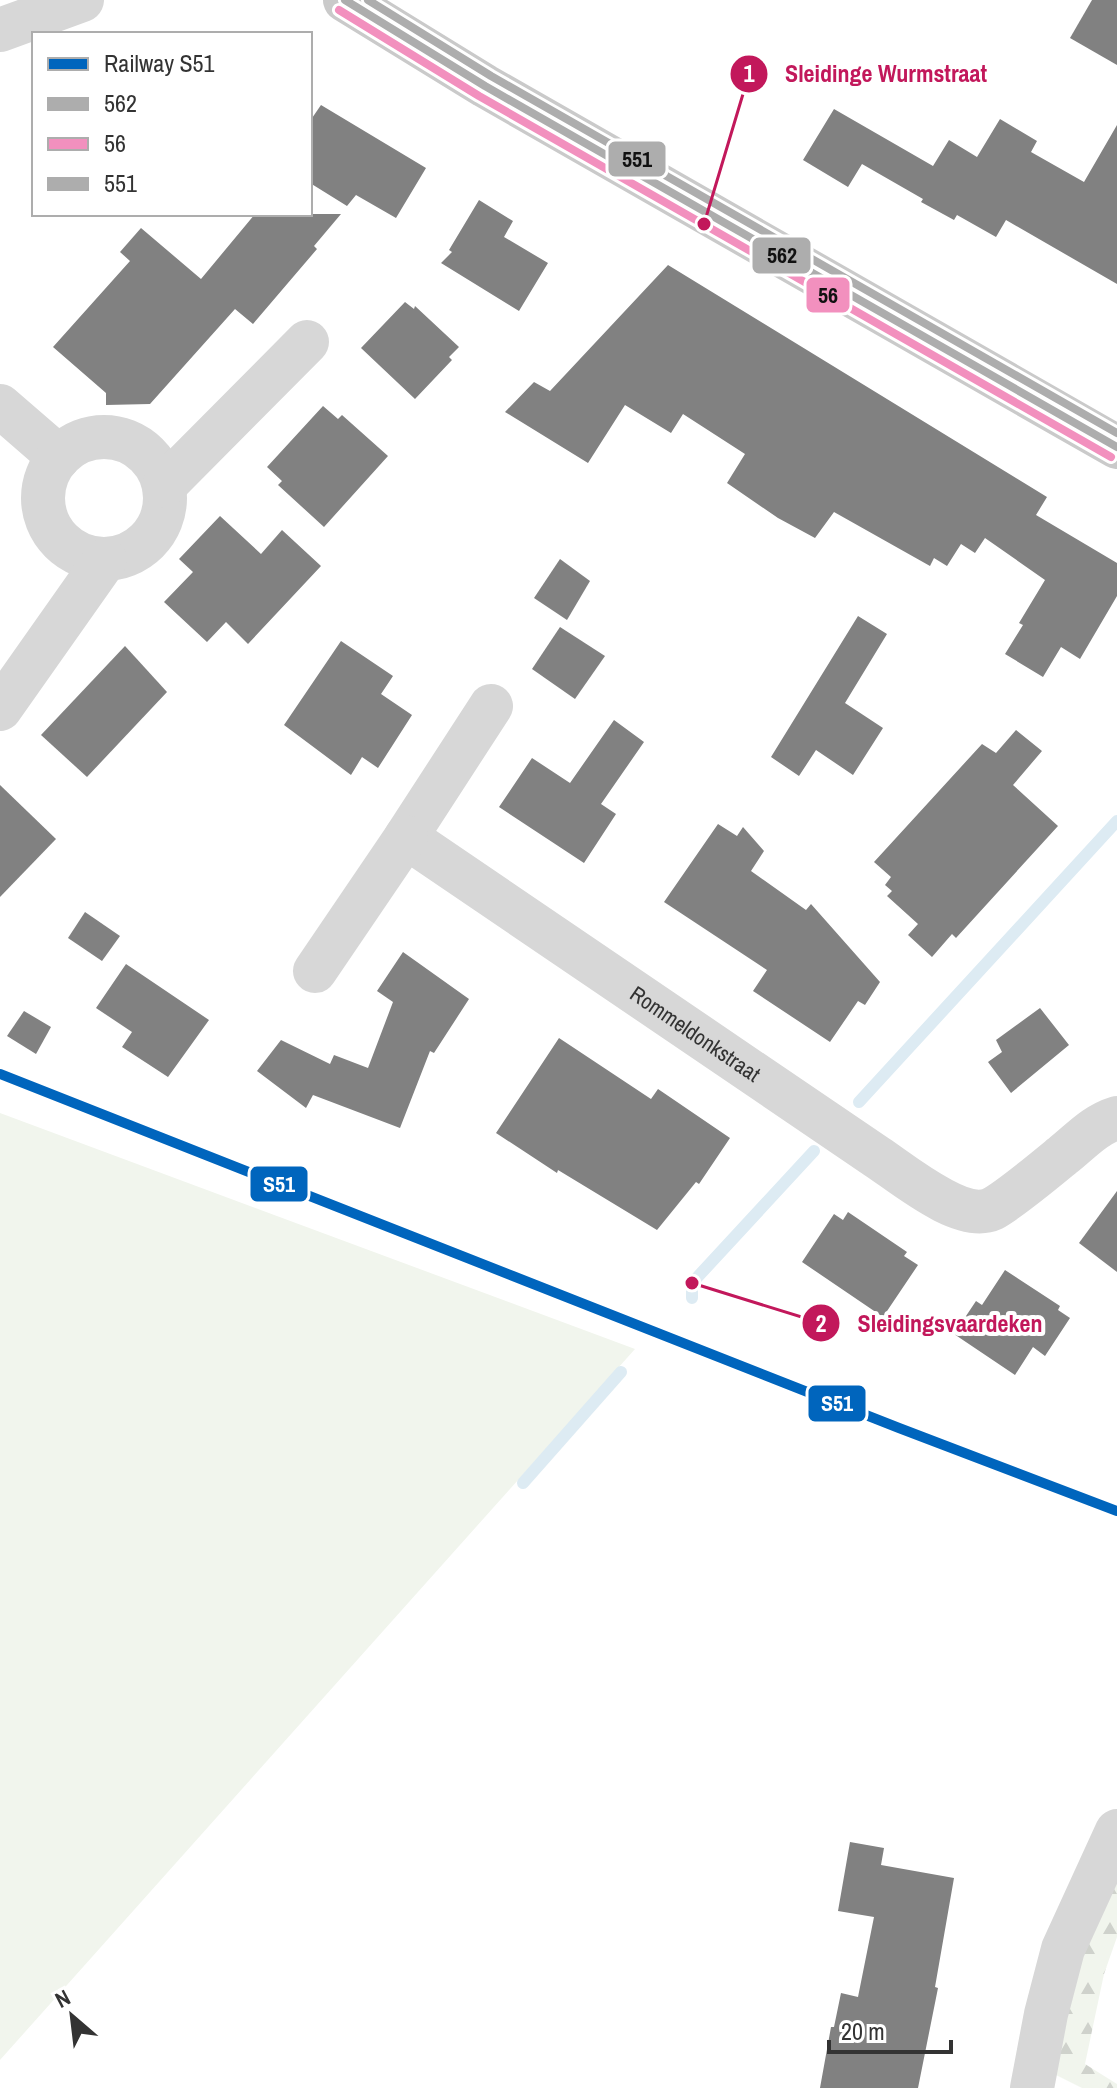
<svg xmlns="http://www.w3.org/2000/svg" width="1117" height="2088" font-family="'Archivo Narrow',sans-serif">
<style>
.green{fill:#f1f5ed}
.forest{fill:url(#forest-firs)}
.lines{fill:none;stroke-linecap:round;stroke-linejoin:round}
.stream{stroke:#ddebf3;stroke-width:12}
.building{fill:#818181}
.minor{stroke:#d7d7d7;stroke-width:44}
.major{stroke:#cacaca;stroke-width:44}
.bus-1-casing{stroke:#fff;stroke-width:14}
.bus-2-casing{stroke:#fff;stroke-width:14}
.bus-3-casing{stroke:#fff;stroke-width:14}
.bus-1{stroke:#adadad;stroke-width:8}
.bus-2{stroke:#f290be;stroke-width:8}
.bus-3{stroke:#adadad;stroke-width:8}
.rail-1-casing{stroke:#fff;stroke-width:16}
.rail-1{stroke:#0065bd;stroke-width:10}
.labels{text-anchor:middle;stroke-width:8;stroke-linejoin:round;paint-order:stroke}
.street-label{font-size:22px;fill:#333;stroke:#fff}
.leader{fill:none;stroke:#c2185b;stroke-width:3}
.callout-dot{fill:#c2185b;stroke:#fff;stroke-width:3}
.mark-label{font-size:24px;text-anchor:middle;font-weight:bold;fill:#fff}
.callout-label{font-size:24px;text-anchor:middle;font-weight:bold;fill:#c2185b;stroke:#fff;stroke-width:8;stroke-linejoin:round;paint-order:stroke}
.line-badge{stroke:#fff;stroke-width:3}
.badge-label{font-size:22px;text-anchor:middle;font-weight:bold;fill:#fff}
.pale-badge-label{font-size:22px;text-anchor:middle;font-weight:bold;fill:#111}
</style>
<defs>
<pattern id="forest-firs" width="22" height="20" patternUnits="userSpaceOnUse" patternTransform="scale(2)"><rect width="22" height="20" fill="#f1f5ed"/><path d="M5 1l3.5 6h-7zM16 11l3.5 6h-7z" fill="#cfd2cc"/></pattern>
</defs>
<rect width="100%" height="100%" fill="#fff"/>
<polygon class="green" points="0,1113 635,1349 0,2060"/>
<polygon class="forest" points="1117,1863 1117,1937 1104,1974 1085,2064 1117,2084 1117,2088 1082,2088 1050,2072 1059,2010"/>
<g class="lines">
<g class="stream">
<polyline points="859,1102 1117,821"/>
<polyline points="692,1298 692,1283 814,1151"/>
<polyline points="523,1483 621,1372"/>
</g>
</g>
<g class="building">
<polygon points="1092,0 1117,0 1117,65 1070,38"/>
<polygon points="321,105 426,168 396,218 356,195 347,206 310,183 310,121"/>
<polygon points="834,109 933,166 949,140 977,157 1000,119 1037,141 1031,152 1084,182 1117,125 1117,284 1006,220 996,237 957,215 954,220 921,202 923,199 862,164 848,187 803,160"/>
<polygon points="479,200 513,221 504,237 548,263 519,311 441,263 452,252 449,250"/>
<polygon points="255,214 341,214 314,246 317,249 253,324 235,309 150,404 106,405 106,393 53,347 130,261 120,252 141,228 201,279"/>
<polygon points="668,265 1047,497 1036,515 1117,563 1117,596 1080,659 1061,647 1043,677 1005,654 1023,625 1019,623 1045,580 985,538 975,553 961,544 947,566 934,558 930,566 834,512 815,538 778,518 727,483 745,454 683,414 671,433 625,405 588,463 505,412 534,382 550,391"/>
<polygon points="405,302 414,309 415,306 459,347 449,357 452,360 415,399 361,348"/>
<polygon points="323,406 338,419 342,415 388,456 324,527 278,485 282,481 267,467"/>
<polygon points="220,516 261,554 282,530 321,566 248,644 226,622 207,642 164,602 193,572 179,559"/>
<polygon points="560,559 590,581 567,620 534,598"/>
<polygon points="858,616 887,634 845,703 883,728 853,775 816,750 799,776 771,757"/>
<polygon points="560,627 605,656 575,699 532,669"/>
<polygon points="341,641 393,676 381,694 412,715 378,768 362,757 351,775 284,725"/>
<polygon points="125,646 167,692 87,777 41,735"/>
<polygon points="614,720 644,742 601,804 616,814 584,863 499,807 532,758 570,783"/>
<polygon points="1016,730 1042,751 1013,785 1058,826 956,938 952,934 932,957 908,935 918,924 887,896 892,891 885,885 891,877 874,862 982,744 996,753"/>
<polygon points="0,785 56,839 0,897"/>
<polygon points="718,824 737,836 743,827 764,851 751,871 806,910 811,904 880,982 865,1005 858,1001 830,1042 753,991 767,970 664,902"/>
<polygon points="85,912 120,936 102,961 68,938"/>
<polygon points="403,952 469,999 434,1053 430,1051 400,1128 313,1095 306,1108 257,1071 281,1040 330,1064 334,1055 368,1068 393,1002 377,991"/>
<polygon points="126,964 209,1020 168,1077 122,1047 132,1032 96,1008"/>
<polygon points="1040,1008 1069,1045 1011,1093 988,1062 1002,1052 996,1040"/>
<polygon points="24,1011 51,1027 36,1054 7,1036"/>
<polygon points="559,1038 651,1099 658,1089 730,1138 699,1184 696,1182 657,1230 558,1170 557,1173 496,1133"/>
<polygon points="1117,1191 1117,1272 1079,1243"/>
<polygon points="848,1212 907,1252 904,1256 918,1265 883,1317 802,1262 834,1214 843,1220"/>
<polygon points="1005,1270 1060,1306 1058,1310 1070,1318 1045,1356 1033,1347 1015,1375 954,1334 976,1301 982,1305"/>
<polygon points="850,1842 884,1848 881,1865 954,1878 935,1987 938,1988 918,2088 820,2088 831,2027 834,2027 841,1993 858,1997 874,1917 838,1911"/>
</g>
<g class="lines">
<g class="minor">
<polyline points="0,30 82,0"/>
<polyline points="0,406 59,457"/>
<circle cx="104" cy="498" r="61"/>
<polyline points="164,486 307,342"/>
<path id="s1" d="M 491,706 L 406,837 L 877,1157 C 903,1174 961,1223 992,1209 C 1009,1200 1045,1170 1062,1156 C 1080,1142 1094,1125 1117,1118"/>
<polyline points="0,709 105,560"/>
<polyline points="315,971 406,837"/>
<polyline points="1032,2088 1046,2014 1063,1949 1117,1831"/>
</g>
<polyline class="major" points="345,0 485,86 1117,447"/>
<defs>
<polyline id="bus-1" points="345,0 485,86 1117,447"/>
<polyline id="bus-2" points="339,10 479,96 1111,457"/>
<polyline id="bus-3" points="368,0 491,76 1117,433"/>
</defs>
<use href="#bus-1" class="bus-1-casing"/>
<use href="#bus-2" class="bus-2-casing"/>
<use href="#bus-3" class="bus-3-casing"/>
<use href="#bus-1" class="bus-1"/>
<use href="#bus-2" class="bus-2"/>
<use href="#bus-3" class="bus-3"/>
<defs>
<polyline id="rail-1" points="0,1074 899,1428 1117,1511"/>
</defs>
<use href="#rail-1" class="rail-1-casing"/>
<use href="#rail-1" class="rail-1"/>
</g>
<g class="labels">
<g class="street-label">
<text dy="8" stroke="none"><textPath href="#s1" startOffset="506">Rommeldonkstraat</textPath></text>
</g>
</g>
<path class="leader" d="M704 224L749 74M692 1283L821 1323"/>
<g class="callout-dot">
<circle cx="704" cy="224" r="8"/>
<circle cx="692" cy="1283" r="8"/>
<circle cx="749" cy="74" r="20"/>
<circle cx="821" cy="1323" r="20"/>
</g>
<g class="mark-label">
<text x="749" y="82">1</text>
<text x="821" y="1332">2</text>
</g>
<g class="callout-label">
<text x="886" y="82">Sleidinge Wurmstraat</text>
<text x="950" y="1332">Sleidingsvaardeken</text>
</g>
<g class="line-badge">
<rect x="607" y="140" width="60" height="38" rx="8" fill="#adadad"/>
<rect x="751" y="236" width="61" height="39" rx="8" fill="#adadad"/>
<rect x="805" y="276" width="46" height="38" rx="8" fill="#f290be"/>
<rect x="249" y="1165" width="60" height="38" rx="8" fill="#0065bd"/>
<rect x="807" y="1384" width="60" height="39" rx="8" fill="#0065bd"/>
</g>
<g class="badge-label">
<text x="279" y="1192">S51</text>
<text x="837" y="1411">S51</text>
</g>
<g class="pale-badge-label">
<text x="637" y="167">551</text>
<text x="782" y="263">562</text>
<text x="828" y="303">56</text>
</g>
<rect x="32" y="32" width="280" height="184" fill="#ffffff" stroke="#adadad" stroke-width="2"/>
<rect x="48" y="58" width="40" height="12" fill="#0065bd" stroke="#adadad" stroke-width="2"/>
<text x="104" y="72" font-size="24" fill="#333333">Railway S51</text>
<rect x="48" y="98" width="40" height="12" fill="#adadad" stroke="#adadad" stroke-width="2"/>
<text x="104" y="112" font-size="24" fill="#333333">562</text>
<rect x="48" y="138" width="40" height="12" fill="#f290be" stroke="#adadad" stroke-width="2"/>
<text x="104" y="152" font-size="24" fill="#333333">56</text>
<rect x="48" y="178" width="40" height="12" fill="#adadad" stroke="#adadad" stroke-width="2"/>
<text x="104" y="192" font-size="24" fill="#333333">551</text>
<g transform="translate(72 2016) rotate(332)" stroke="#ffffff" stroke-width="6" paint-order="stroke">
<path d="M0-6L14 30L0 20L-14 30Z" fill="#333333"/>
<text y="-12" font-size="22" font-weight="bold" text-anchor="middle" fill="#333333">N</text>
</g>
<path d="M829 2040v12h122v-12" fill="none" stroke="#333333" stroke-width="4"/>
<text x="841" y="2040" font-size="24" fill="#333333" stroke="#ffffff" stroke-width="6" paint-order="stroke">20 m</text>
</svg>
